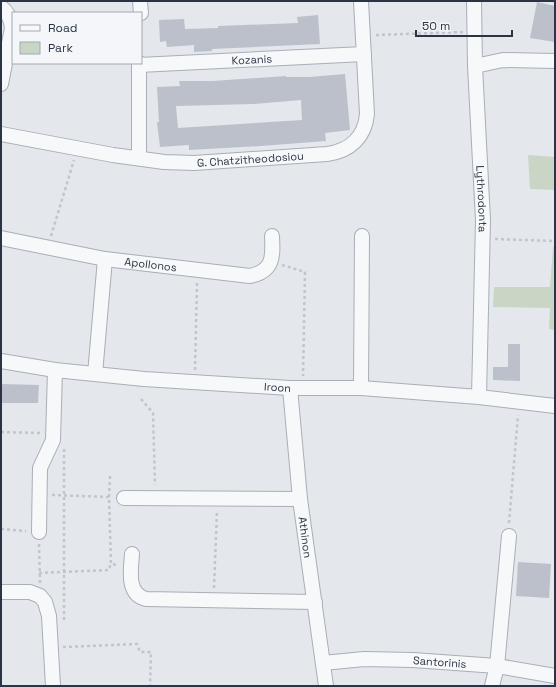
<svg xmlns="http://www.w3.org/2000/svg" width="556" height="687" font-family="'Space Grotesk',sans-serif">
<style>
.green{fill:#c9d6c5}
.building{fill:#bbc0ca;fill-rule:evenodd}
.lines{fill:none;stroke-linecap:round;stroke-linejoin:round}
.minor-casing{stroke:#a9aeb7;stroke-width:16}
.path{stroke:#c2c5cb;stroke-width:2.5;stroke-dasharray:3 3;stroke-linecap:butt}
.minor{stroke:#f7f8fa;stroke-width:14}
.labels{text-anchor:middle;stroke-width:4;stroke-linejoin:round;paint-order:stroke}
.street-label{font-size:11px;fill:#2b3445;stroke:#f4f6f9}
</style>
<rect width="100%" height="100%" fill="#e4e7ec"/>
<g class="green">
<polygon points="528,155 555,157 555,190 530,189"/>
<polygon points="553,247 555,247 555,330 549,329 550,308 493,307 494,287 550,287"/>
</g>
<g class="building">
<polygon points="537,2 555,6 555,42 530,38"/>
<polygon points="318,15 320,44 212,49 212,51 194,52 194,45 167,47 166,41 160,42 159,20 184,19 185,29 218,28 218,26 298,23 297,17"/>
<path d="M 345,74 L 350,130 L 325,133 L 326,141 L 261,146 L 189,150 L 189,145 L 160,147 L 157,122 L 159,122 L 157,87 L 180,86 L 179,81 L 213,81 L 286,76 L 286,77 L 310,77 ZM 301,100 L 302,120 L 178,128 L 176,106 L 253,104 Z"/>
<polygon points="508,344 520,344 520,381 493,380 493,367 508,367"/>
<polygon points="1,384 39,385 38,403 1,403"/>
<polygon points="518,562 551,564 549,598 516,596"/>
</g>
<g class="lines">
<defs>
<g id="minor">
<polyline points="140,1 141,13"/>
<path id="s1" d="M 474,1 L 475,66 L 483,220 L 479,397"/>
<path d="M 1,7 C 8,12 11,19 12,28 L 1,84"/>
<path id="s2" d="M 139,65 L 364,54"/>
<polyline points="475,66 503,60 555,61"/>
<path id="s3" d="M 1,134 L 113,155 L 164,162 L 194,163 L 327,154 C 350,151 365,137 367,114 L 361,1"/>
<polyline points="139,158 139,63"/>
<path id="s4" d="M 1,238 L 105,259 L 250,276 C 274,271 273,256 272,236"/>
<path id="s5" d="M 1,361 L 55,370 L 144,379 L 290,388 L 361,388 L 479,397 L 555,406"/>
<polyline points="95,374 105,259"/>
<path id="s6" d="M 290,388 L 300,499 L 326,686"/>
<polyline points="361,388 362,236"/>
<polyline points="124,498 300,499"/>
<polyline points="39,532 40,468 53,440 55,370"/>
<path d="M 132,554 C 131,569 126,594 146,599 L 315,602"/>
<polyline points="1,592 30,592 40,596 45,602 49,616 53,686"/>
<path id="s7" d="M 323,663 L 364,659 L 413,660 L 497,666 L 555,676"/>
<polyline points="492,686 497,666 509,536"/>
</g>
</defs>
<use href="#minor" class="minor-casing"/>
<g class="path">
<polyline points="376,35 463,32"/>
<polyline points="51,236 74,160"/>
<polyline points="495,239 555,241"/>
<polyline points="282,265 305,272 303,376"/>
<polyline points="195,370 197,283"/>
<polyline points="141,399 153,413 155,485"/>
<polyline points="1,432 40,433"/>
<polyline points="64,449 64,622"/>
<polyline points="110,476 109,497 111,564 118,565"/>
<polyline points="52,495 109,497"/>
<polyline points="509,523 518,415"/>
<polyline points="1,529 26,531"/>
<polyline points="39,544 40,583"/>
<polyline points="39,573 109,570 111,562"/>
<polyline points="214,588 217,511"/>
<polyline points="63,647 137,644 140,652 151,652 150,686"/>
</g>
<use href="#minor" class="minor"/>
</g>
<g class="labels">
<g class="street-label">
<text dy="4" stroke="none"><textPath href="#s2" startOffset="113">Kozanis</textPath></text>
<text dy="4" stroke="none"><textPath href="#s3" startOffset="252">G. Chatzitheodosiou</textPath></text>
<text dy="4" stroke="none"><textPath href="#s1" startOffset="198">Lythrodonta</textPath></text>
<text dy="4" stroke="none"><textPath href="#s4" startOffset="152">Apollonos</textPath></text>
<text dy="4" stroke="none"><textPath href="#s5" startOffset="278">Iroon</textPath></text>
<text dy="4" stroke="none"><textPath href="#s6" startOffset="150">Athinon</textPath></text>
<text dy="4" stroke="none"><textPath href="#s7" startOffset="117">Santorinis</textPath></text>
</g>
</g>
<rect width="556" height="687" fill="none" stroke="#2b3445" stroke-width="4"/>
<rect x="12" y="12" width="130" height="52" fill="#f4f6f9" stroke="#a4a8b1"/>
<rect x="20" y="25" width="20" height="6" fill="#f7f8fa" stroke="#a4a8b1"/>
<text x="48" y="32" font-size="12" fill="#2b3445">Road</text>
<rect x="20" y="42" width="20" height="12" fill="#c9d6c5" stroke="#a4a8b1"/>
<text x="48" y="52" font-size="12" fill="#2b3445">Park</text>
<path d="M416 30v6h96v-6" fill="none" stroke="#2b3445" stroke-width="2"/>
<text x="422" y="30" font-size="12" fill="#2b3445" stroke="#f4f6f9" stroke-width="3" paint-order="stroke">50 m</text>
</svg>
